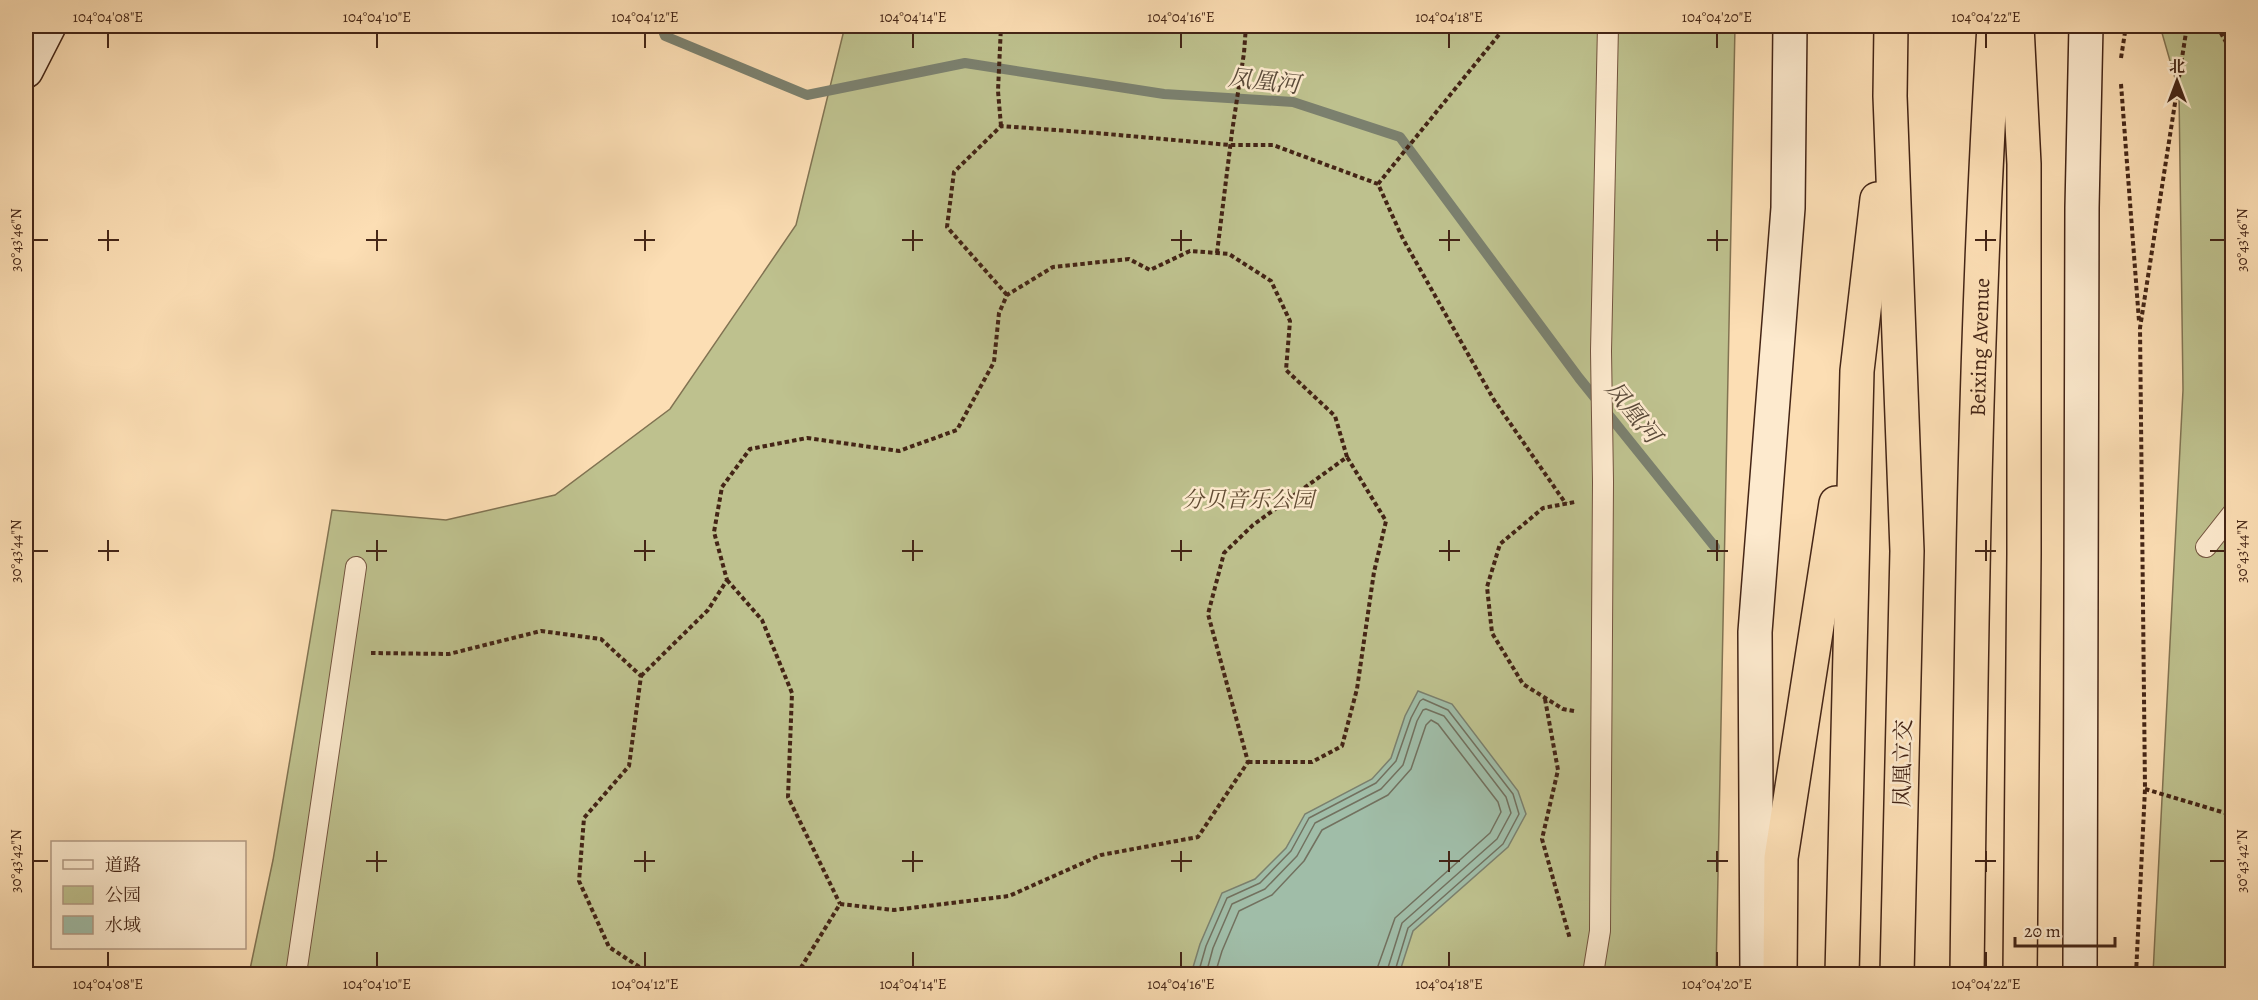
<svg xmlns="http://www.w3.org/2000/svg" width="2258" height="1000" font-family="Alegreya,'Noto Serif SC',serif">
<style>
.green{fill:#bec18e;stroke:#817352;stroke-width:1.5}
.water{fill:#a0bda8;stroke:#7b806e;stroke-width:1.5}
.lines{fill:none;stroke-linecap:round;stroke-linejoin:round}
.shore{stroke:#72715f;stroke-width:1.5}
.stream{stroke:#7b806e;stroke-width:10}
.lane-casing{stroke:#72533e;stroke-width:22}
.secondary-casing{stroke:#442516;stroke-width:36}
.highway-casing{stroke:#442516;stroke-width:36}
.path{stroke:#442516;stroke-width:4;stroke-dasharray:4.5 3;stroke-linecap:butt}
.lane{stroke:#fdeace;stroke-width:20}
.secondary{stroke:#fdeace;stroke-width:33}
.highway{stroke:#fcdeb4;stroke-width:33}
.ticks{fill:none;stroke:#442516;stroke-width:2}
.labels{text-anchor:middle;stroke-width:5;stroke-linejoin:round;paint-order:stroke}
.street-label{font-size:22px;fill:#442516;stroke:#fdeace}
.park-label{font-size:22px;font-style:italic;fill:#624c34;stroke:#fdeace}
.water-label{font-size:24px;font-style:italic;fill:#5b4b3a;stroke:#fdeace}
.neatline{fill:none;stroke:#442516;stroke-width:2}
.ticks-label{font-size:15px;text-anchor:middle;fill:#442516}
</style>
<rect width="100%" height="100%" fill="#fcdeb4"/>
<filter id="stains"><feTurbulence type="fractalNoise" baseFrequency=".00333" numOctaves="4"/><feColorMatrix values="0 0 0 0 .2 0 0 0 0 .09 0 0 0 0 .02 0 0 0 .5 -.17"/></filter>
<radialGradient id="worn" r=".72"><stop offset=".6" stop-color="#630" stop-opacity="0"/><stop offset="1" stop-color="#630" stop-opacity=".3"/></radialGradient>
<g class="green">
<polygon points="845,26 1735,26 1716,974 249,974 273,860 332,510 446,520 555,495 670,409 796,225"/>
<polygon points="2160,26 2232,26 2232,974 2153,974 2183,390 2179,92"/>
</g>
<polygon class="water" points="1418,691 1452,704 1518,791 1526,814 1508,847 1413,931 1399,974 1191,974 1200,944 1222,893 1255,879 1286,848 1305,814 1372,779 1391,758 1405,716"/>
<g class="lines">
<g class="shore">
<polyline points="1198,974 1206,946 1227,898 1260,883 1291,851 1309,818 1376,783 1396,761 1411,718 1420,701 1423,699 1448,710 1513,794 1519,814 1503,844 1408,928 1394,974"/>
<polyline points="1206,974 1213,948 1232,904 1265,889 1297,856 1315,823 1381,789 1403,765 1417,721 1423,710 1426,709 1444,716 1506,797 1511,813 1497,839 1402,923 1386,974"/>
<polyline points="1215,974 1222,951 1239,911 1272,895 1304,861 1322,830 1388,795 1411,769 1426,725 1431,720 1438,724 1498,802 1501,812 1490,833 1395,918 1378,966 1377,974"/>
</g>
<g class="stream">
<polyline points="661,26 665,36 807,95 965,63 1164,94 1293,102 1400,137 1579,378 1715,547"/>
<polyline points="2230,944 2232,966"/>
</g>
<defs>
<g id="lane">
<polyline points="2206,547 2232,514"/>
<polyline points="296,974 356,567"/>
<polyline points="1593,974 1600,931 1603,482 1601,351 1608,26"/>
</g>
<g id="secondary">
<polyline points="26,71 49,26"/>
<polyline points="1757,974 1755,632 1788,208 1790,26"/>
<polyline points="2080,974 2082,208 2086,26"/>
</g>
<g id="highway">
<polyline points="1891,26 1890,96 1907,551 1897,974"/>
<polyline points="2017,26 2024,164 2024,554 2020,974"/>
<polyline points="1780,974 1781,858 1836,503"/>
<polyline points="1842,974 1857,371 1877,199"/>
<path id="s1" d="M 1967,974 C 1971,658 1974,341 1994,26"/>
</g>
</defs>
<use href="#lane" class="lane-casing"/>
<use href="#secondary" class="secondary-casing"/>
<use href="#highway" class="highway-casing"/>
<g class="path">
<polyline points="2217,26 2232,53"/>
<polyline points="2121,58 2126,26"/>
<polyline points="2121,84 2139,321"/>
<polyline points="1001,126 998,91 1001,26"/>
<polyline points="1378,184 1506,26"/>
<polyline points="1217,253 1232,132 1244,53 1246,26"/>
<polyline points="1007,295 947,227 954,172 1001,126 1096,133 1230,145 1273,145 1378,184 1403,239 1494,400 1566,504"/>
<polyline points="727,580 762,620 792,693 788,797 840,904"/>
<polyline points="371,653 449,654 541,631 601,639 641,676 629,766 584,818 579,881 609,947 650,974"/>
<polyline points="641,676 708,610 727,580 714,532 722,487 750,449 807,438 899,451 957,430 994,362 999,313 1007,295 1053,267 1129,259 1150,270 1190,251 1217,253 1229,254 1271,281 1290,321 1286,370 1335,416 1347,457 1253,525 1224,553 1208,614 1248,762 1198,837 1101,855 1009,896 894,910 840,904 797,974"/>
<polyline points="1545,699 1558,770 1542,839 1570,939"/>
<polyline points="1574,711 1563,709 1523,684 1492,633 1487,587 1500,544 1543,508 1575,502"/>
<polyline points="1248,762 1312,762 1342,746 1357,689 1374,572 1386,521 1347,457"/>
<polyline points="2145,789 2232,815"/>
<polyline points="2136,974 2145,789 2140,328 2187,26"/>
</g>
<use href="#lane" class="lane"/>
<use href="#secondary" class="secondary"/>
<use href="#highway" class="highway"/>
</g>
<path class="ticks" d="M 108,33 L 108,48M 377,33 L 377,48M 645,33 L 645,48M 913,33 L 913,48M 1181,33 L 1181,48M 1449,33 L 1449,48M 1717,33 L 1717,48M 1986,33 L 1986,48M 108,230 L 108,251M 377,230 L 377,251M 645,230 L 645,251M 913,230 L 913,251M 1181,230 L 1181,251M 1449,230 L 1449,251M 1717,230 L 1717,251M 1986,230 L 1986,251M 33,240 L 48,240M 98,240 L 119,240M 366,240 L 387,240M 634,240 L 655,240M 902,240 L 923,240M 1171,240 L 1192,240M 1439,240 L 1460,240M 1707,240 L 1728,240M 1975,240 L 1996,240M 2210,240 L 2225,240M 108,540 L 108,561M 377,540 L 377,561M 645,540 L 645,561M 913,540 L 913,561M 1181,540 L 1181,561M 1449,540 L 1449,561M 1717,540 L 1717,561M 1986,540 L 1986,561M 33,551 L 48,551M 98,551 L 119,551M 366,551 L 387,551M 634,551 L 655,551M 902,551 L 923,551M 1171,551 L 1192,551M 1439,551 L 1460,551M 1707,551 L 1728,551M 1975,551 L 1996,551M 2210,551 L 2225,551M 377,851 L 377,872M 645,851 L 645,872M 913,851 L 913,872M 1181,851 L 1181,872M 1449,851 L 1449,872M 1717,851 L 1717,872M 1986,851 L 1986,872M 33,861 L 48,861M 366,861 L 387,861M 634,861 L 655,861M 902,861 L 923,861M 1171,861 L 1192,861M 1439,861 L 1460,861M 1707,861 L 1728,861M 1975,861 L 1996,861M 2210,861 L 2225,861M 108,952 L 108,967M 377,952 L 377,967M 645,952 L 645,967M 913,952 L 913,967M 1181,952 L 1181,967M 1449,952 L 1449,967M 1717,952 L 1717,967M 1986,952 L 1986,967"/>
<g class="labels">
<g class="street-label">
<text dy="8" stroke="none"><textPath href="#s1" startOffset="627">Beixing Avenue</textPath></text>
<text transform="translate(1902 763) rotate(-89)" y="8">凤凰立交</text>
</g>
<g class="park-label">
<text x="1248" y="507">分贝音乐公园</text>
</g>
<g class="water-label">
<text transform="translate(1264 81) rotate(6)" y="8">凤凰河</text>
<text transform="translate(1633 412) rotate(51)" y="8">凤凰河</text>
</g>
</g>
<rect width="2258" height="1000" fill="none" stroke="#fcdeb4" stroke-width="66"/>
<rect x="51" y="841" width="195" height="108" fill="#fdeace" stroke="#b39b84" stroke-width="1.5"/>
<rect x="63" y="860" width="30" height="9" fill="#fdeace" stroke="#b39b84" stroke-width="1.5"/>
<text x="105" y="871" font-size="18" fill="#442516">道路</text>
<rect x="63" y="886" width="30" height="18" fill="#bec18e" stroke="#b39b84" stroke-width="1.5"/>
<text x="105" y="901" font-size="18" fill="#442516">公园</text>
<rect x="63" y="916" width="30" height="18" fill="#a0bda8" stroke="#b39b84" stroke-width="1.5"/>
<text x="105" y="931" font-size="18" fill="#442516">水域</text>
<g transform="translate(2177 81)" stroke="#fdeace" stroke-width="4.5" paint-order="stroke">
<path d="M0-4.5L10 22L0 15L-10 22Z" fill="#442516"/>
<text y="-9" font-size="16" font-weight="bold" text-anchor="middle" fill="#442516">北</text>
</g>
<path d="M2015 937v9h100v-9" fill="none" stroke="#442516" stroke-width="3"/>
<text x="2024" y="937" font-size="18" fill="#442516" stroke="#fdeace" stroke-width="4.5" paint-order="stroke">20 m</text>
<rect x="33" y="33" width="2192" height="934" class="neatline"/>
<g class="ticks-label">
<text x="108" y="22">104°04'08"E</text>
<text x="377" y="22">104°04'10"E</text>
<text x="645" y="22">104°04'12"E</text>
<text x="913" y="22">104°04'14"E</text>
<text x="1181" y="22">104°04'16"E</text>
<text x="1449" y="22">104°04'18"E</text>
<text x="1717" y="22">104°04'20"E</text>
<text x="1986" y="22">104°04'22"E</text>
<text transform="translate(16 240) rotate(-90)" y="5">30°43'46"N</text>
<text transform="translate(2242 240) rotate(-90)" y="5">30°43'46"N</text>
<text transform="translate(16 551) rotate(-90)" y="5">30°43'44"N</text>
<text transform="translate(2242 551) rotate(-90)" y="5">30°43'44"N</text>
<text transform="translate(16 861) rotate(-90)" y="5">30°43'42"N</text>
<text transform="translate(2242 861) rotate(-90)" y="5">30°43'42"N</text>
<text x="108" y="989">104°04'08"E</text>
<text x="377" y="989">104°04'10"E</text>
<text x="645" y="989">104°04'12"E</text>
<text x="913" y="989">104°04'14"E</text>
<text x="1181" y="989">104°04'16"E</text>
<text x="1449" y="989">104°04'18"E</text>
<text x="1717" y="989">104°04'20"E</text>
<text x="1986" y="989">104°04'22"E</text>
</g>
<rect width="100%" height="100%" filter="url(#stains)"/>
<rect width="100%" height="100%" fill="url(#worn)"/>
</svg>
